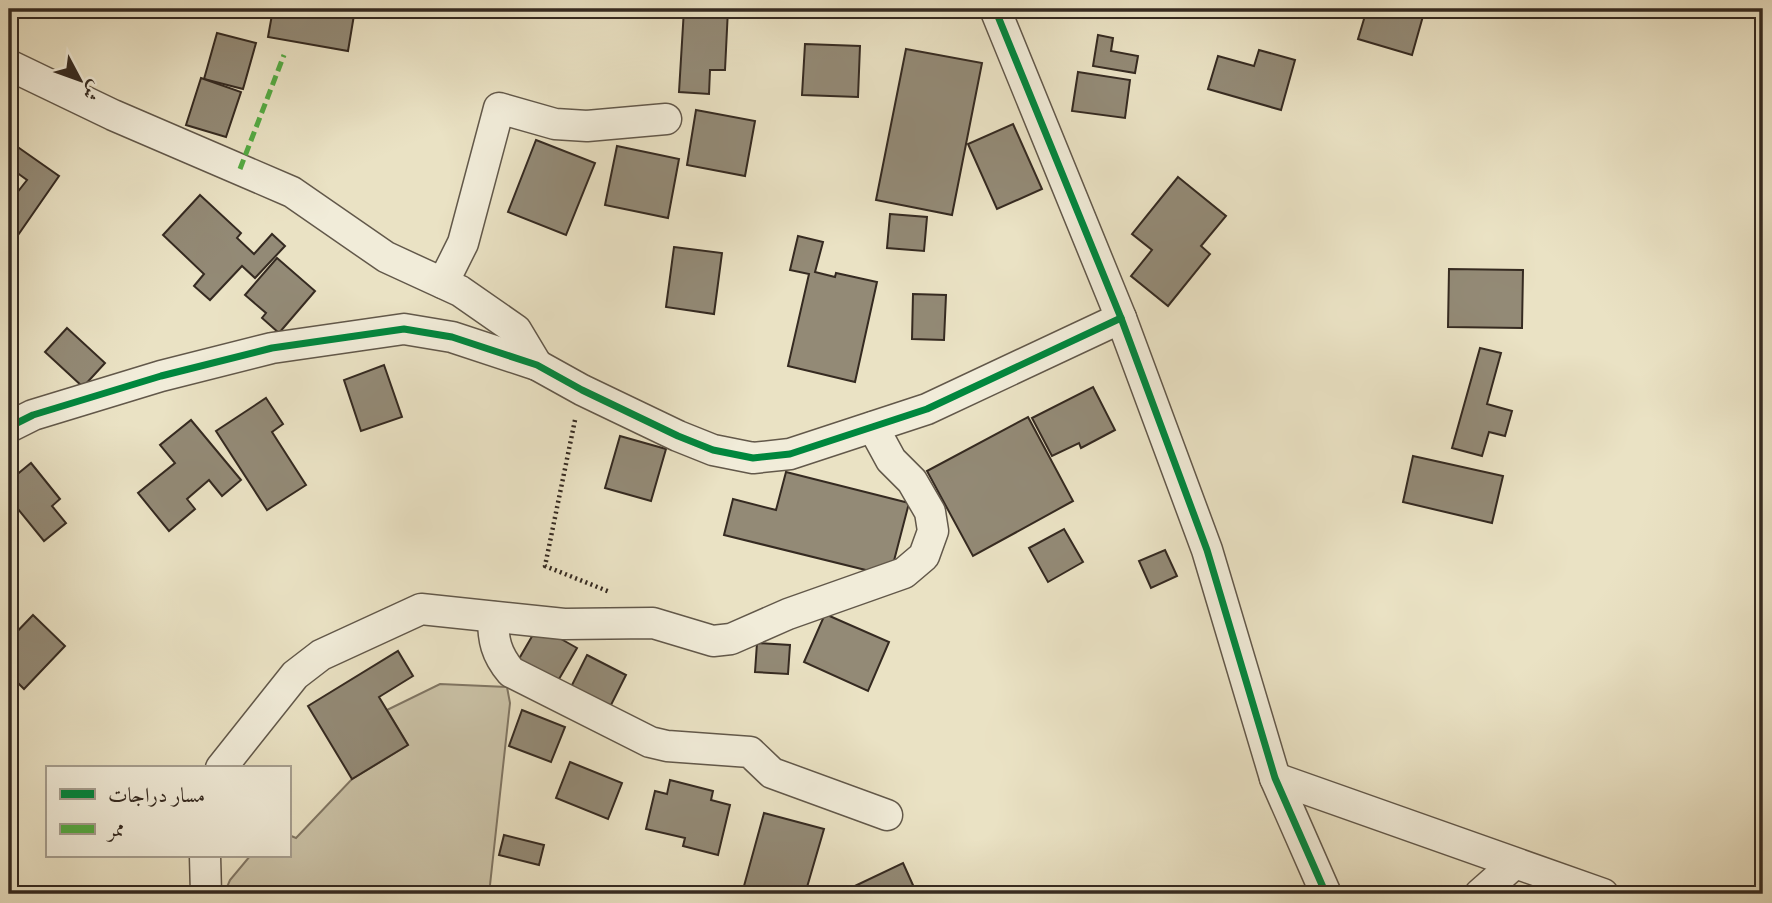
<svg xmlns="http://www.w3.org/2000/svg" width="1772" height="903" font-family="'Gentium Book Plus',Amiri,serif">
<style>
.green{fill:#cbc3a8;stroke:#807664;stroke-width:2}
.building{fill:#938a76;stroke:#352a21;stroke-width:2}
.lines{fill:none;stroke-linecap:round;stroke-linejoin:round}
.minor-casing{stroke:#62584a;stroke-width:33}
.path{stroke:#352a21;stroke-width:4.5;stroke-dasharray:2 3.5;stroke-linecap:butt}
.minor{stroke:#f1ecd9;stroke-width:30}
.quiet{stroke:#54ab43;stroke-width:5;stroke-dasharray:10 5;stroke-linecap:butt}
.cycleway-casing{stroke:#f1ecd9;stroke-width:11}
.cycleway{stroke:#00873e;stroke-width:7}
</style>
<rect width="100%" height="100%" fill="#eae2c4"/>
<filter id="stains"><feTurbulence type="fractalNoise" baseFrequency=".00286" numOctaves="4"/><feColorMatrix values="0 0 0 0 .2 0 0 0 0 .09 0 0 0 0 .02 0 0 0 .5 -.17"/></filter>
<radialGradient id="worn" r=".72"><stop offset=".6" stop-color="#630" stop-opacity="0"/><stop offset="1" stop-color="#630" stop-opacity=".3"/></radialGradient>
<polygon class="green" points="440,684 507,687 510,703 489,894 224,894 230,880 250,856 289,856 289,835 296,838 352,779 408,745 387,710"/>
<g class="building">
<polygon points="273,9 355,9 348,51 268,37"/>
<polygon points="684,9 728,9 725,70 710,70 709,94 679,92"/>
<polygon points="1367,9 1425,9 1412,55 1358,39"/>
<polygon points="217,33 256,43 243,89 204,79"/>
<polygon points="1098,35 1113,38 1111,51 1138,56 1135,73 1093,66"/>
<polygon points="805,44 860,46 858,97 802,95"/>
<polygon points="906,49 982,63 952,215 876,200"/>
<polygon points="1259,50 1295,60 1281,110 1208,89 1218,56 1254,66"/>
<polygon points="1078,72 1130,80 1125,118 1072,111"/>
<polygon points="201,78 241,92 226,137 186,125"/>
<polygon points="696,110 755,121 745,176 687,165"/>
<polygon points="1013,124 1042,189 997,209 968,144"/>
<polygon points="536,140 595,163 566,235 508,212"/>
<polygon points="12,143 59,176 9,248 9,203 27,180 9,167 9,148"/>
<polygon points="617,146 679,159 668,218 605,205"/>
<polygon points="1178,177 1226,216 1201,246 1210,254 1168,306 1131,276 1152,250 1132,234"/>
<polygon points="200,195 241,233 237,238 254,254 272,234 285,246 255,278 242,266 210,300 194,286 204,274 163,235"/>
<polygon points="890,214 927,217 924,251 887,248"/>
<polygon points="798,236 823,242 815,272 835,277 836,273 877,282 855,382 788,366 809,274 790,270"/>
<polygon points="674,247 722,253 714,314 666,307"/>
<polygon points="277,258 315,291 279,333 262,318 266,313 245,295"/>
<polygon points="1449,269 1523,270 1522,328 1448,327"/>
<polygon points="913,294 946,295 944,340 912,339"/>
<polygon points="67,328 105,363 83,387 45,352"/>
<polygon points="1480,348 1501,353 1487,404 1512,411 1505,436 1489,432 1482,456 1452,448"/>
<polygon points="384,365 402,417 361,431 344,380"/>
<polygon points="1093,387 1115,430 1081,448 1079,443 1052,456 1032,418"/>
<polygon points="266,398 283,424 272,432 306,485 267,510 216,431"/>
<polygon points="1028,417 1073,501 973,556 927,471"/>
<polygon points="191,420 241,480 222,496 209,480 187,499 195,509 169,531 138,493 175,463 160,445"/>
<polygon points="620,436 666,449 651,501 605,488"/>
<polygon points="1413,456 1503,476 1492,523 1403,502"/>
<polygon points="31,463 60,499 52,506 66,523 44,541 9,498 9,481"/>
<polygon points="786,472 909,503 890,576 724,535 733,499 776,510"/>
<polygon points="1064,529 1083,562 1048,582 1029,548"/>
<polygon points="1165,550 1177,576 1151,588 1139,561"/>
<polygon points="825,614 889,642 868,691 804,662"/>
<polygon points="33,615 65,646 24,689 9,674 9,640"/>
<polygon points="538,626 577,648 555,686 516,664"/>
<polygon points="757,643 790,645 788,674 755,672"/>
<polygon points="398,651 413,676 379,697 408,745 352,779 308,706"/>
<polygon points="587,655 626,675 609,709 570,689"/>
<polygon points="522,710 565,727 551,762 509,746"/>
<polygon points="570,762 622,783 608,819 556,798"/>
<polygon points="670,780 713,791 711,800 730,805 718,855 683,846 685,838 646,829 655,791 667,794"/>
<polygon points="764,813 824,829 805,894 775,894 744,886"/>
<polygon points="504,835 544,845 539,865 499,855"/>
<polygon points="903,863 917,894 838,894"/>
</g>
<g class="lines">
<defs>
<g id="minor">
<polyline points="995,9 1121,318 1207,550 1275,778 1326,894"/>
<polyline points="9,65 113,115 292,192 386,257 460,291 516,330 537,365"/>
<polyline points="443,283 463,243 499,108 555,124 587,126 666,119"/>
<polyline points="9,427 33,415 161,376 272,348 404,329 452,337 537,365 582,390 678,436 713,450 753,458 790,454 927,409 1121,318"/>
<path d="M 493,617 C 493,640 496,654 511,672 L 650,742 L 667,746 L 750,752 L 772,773 L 887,815"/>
<polyline points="221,768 295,675 321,655 421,609 564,624 653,623 713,641 731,639 788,614 904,573 924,556 933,531 930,512 912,481 891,460 873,427"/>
<polyline points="1275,778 1603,894"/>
<polyline points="205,856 206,894"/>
<polyline points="1480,894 1514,864"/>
</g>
</defs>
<use href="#minor" class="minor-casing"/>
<polyline class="path" points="575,420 545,566 610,592"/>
<use href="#minor" class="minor"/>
<polyline class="quiet" points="240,169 284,55"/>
<defs>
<g id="cycleway">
<polyline points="995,9 1121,318 1207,550 1275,778 1326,894"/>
<polyline points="9,427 33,415 161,376 272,348 404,329 452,337 537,365 582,390 678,436 713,450 753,458 790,454 927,409 1121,318"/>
</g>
</defs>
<use href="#cycleway" class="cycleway-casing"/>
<use href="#cycleway" class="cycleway"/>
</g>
<rect width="1772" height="903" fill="none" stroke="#eae2c4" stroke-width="35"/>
<rect x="10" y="10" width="1751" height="882" fill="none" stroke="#352a21" stroke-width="3.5"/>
<rect x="18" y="18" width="1737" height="868" fill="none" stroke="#352a21" stroke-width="2"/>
<rect x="46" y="766" width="245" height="91" fill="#f1ecd9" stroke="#a69e8f" stroke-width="2"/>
<rect x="60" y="789" width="35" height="10" fill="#00873e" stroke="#a69e8f" stroke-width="2"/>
<text x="108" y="802" font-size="21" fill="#352a21">مسار دراجات</text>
<rect x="60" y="824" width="35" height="10" fill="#54ab43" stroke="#a69e8f" stroke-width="2"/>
<text x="108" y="836" font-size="21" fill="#352a21">ممر</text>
<g transform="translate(80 80) rotate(131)" stroke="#f1ecd9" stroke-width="5" paint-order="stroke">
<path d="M0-5L12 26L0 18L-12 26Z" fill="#352a21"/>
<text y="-10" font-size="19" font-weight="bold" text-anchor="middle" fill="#352a21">ش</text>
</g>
<rect width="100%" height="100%" filter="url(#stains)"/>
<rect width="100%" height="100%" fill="url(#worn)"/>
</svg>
